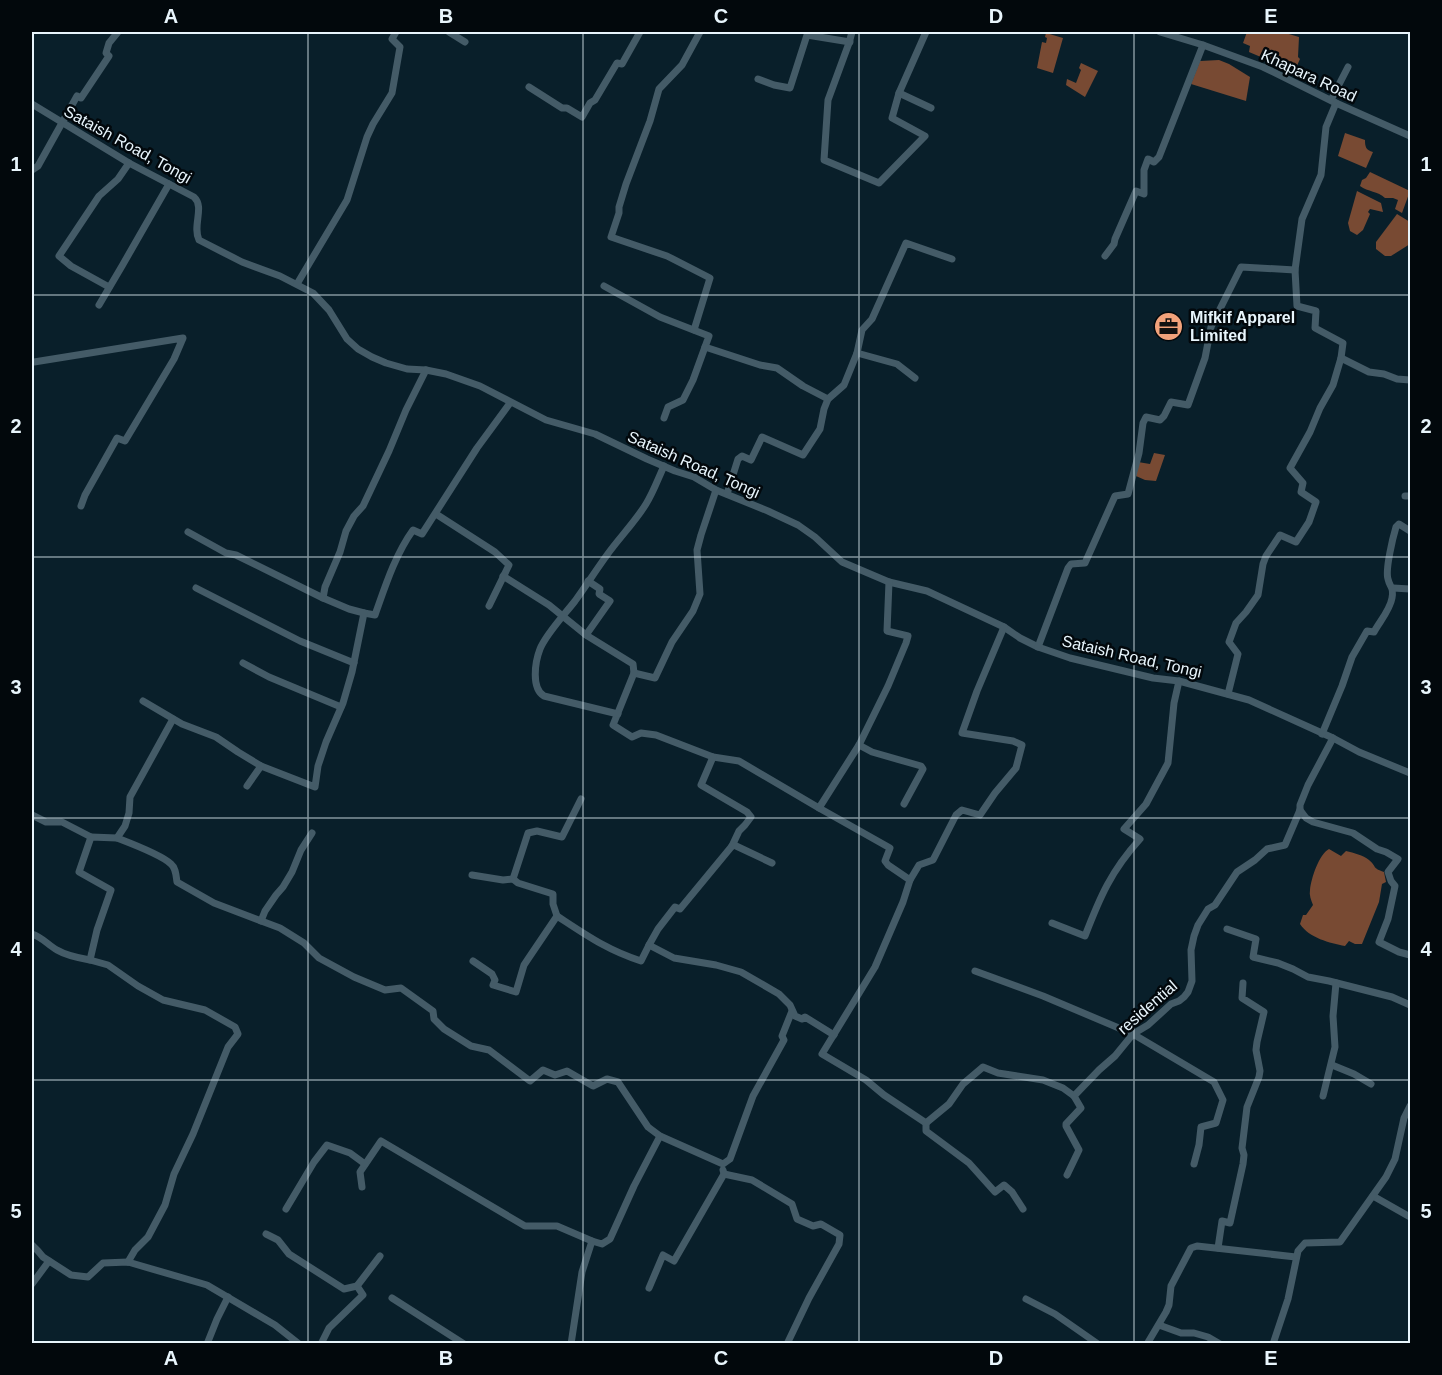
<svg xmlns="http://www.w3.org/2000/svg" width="1442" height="1375" font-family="Helvetica,sans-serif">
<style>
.water{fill:#784a33}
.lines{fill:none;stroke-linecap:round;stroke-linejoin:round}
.minor{stroke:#445b67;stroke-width:7}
.grid{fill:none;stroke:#e8f5fc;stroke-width:1.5;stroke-opacity:0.55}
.labels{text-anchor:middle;stroke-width:5;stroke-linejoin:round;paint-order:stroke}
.street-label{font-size:16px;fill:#e8f5fc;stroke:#02080c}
.poi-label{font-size:16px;font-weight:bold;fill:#e8f5fc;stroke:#02080c;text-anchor:start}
.neatline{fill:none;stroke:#e8f5fc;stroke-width:2}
.grid-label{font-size:20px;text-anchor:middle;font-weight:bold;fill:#e8f5fc}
</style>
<rect width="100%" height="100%" fill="#091f2a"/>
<g class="water">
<polygon points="1247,32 1282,32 1299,37 1298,57 1300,59 1295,70 1289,69 1249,52 1250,46 1243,43"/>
<polygon points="1046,33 1063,38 1053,73 1037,68 1042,42 1046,43 1047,38 1045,37"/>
<polygon points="1219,60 1229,64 1250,77 1246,101 1191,84 1200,61"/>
<polygon points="1081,63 1098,71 1085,97 1066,85 1067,79 1076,83 1081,70 1079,68"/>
<path d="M 1345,133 L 1365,140 C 1365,147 1366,150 1373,152 L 1366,168 L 1338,156 Z"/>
<path d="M 1370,172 L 1410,191 L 1402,213 L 1395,209 L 1398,200 L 1393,198 L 1385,198 C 1378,191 1368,192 1360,186 L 1362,180 L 1366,178 Z"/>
<polygon points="1357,191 1381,203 1383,212 1370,209 1368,212 1370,214 1363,230 1357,235 1350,231 1348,223"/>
<polygon points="1397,214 1410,222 1410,244 1391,256 1385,256 1376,249 1376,242"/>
<polygon points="1154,453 1165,455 1156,481 1145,480 1136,476 1138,462 1150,464"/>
<path d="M 1329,849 L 1341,856 L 1346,851 C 1354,853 1363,855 1369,860 C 1377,867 1372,868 1384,872 L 1386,882 L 1382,884 L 1379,902 L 1362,944 L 1355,944 L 1349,941 L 1345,946 C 1330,943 1309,938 1300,924 L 1303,915 L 1306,915 L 1313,905 C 1311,900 1309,895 1310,890 C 1311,879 1319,854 1329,849 Z"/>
</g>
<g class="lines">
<g class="minor">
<polyline points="449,32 465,42"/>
<polyline points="852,32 849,43 828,100 824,160 879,183 925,136 892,118 899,93 926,32"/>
<polyline points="1160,32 1203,45 1263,67 1336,103 1410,136"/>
<polyline points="758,79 774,85 790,88 807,35 850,42"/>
<polyline points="529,87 562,108 567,108 582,117 590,103 595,100 617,63 622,64 640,32"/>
<polyline points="899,93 931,108"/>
<polyline points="1331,100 1348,67"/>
<path d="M 32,104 L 129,163 L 194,197 C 205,207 192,226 199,240 L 242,262 L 280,276 L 313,293 L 329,310 L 347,339 L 358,349 L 372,357 L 386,363 L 407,369 L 426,370 L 446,374 L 480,386 L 546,420 L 595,434 L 647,459 L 675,471 L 694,477 L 716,490 L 768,511 L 798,525 L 815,537 L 842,562 L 889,582 L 927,591 L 1004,627 L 1020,638 L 1038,647 L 1070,658 L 1153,678 L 1179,681 L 1249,700 L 1333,738 L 1359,752 L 1410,773"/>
<polyline points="32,170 38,166 77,96 81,98 109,56 106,53 109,43 118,32"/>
<polyline points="1105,256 1114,244 1115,239 1136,191 1144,194 1144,170 1148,159 1154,162 1159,157 1203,45"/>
<polyline points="297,284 347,200 367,137 373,124 392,93 400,47 392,39 396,32"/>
<polyline points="604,286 660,317 709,336 705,347 760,365 777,368 803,386 828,399"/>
<polyline points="109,287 71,266 59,256 99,196 118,179 129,163"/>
<polyline points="99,305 122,266 169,184"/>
<polyline points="694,330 710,278 667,256 611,237 619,213 619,207 626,184 650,121 659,89 682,65 700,32"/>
<polyline points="857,353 897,364 915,378"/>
<polyline points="1341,358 1369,372 1384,374 1397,379 1410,380"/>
<polyline points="34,362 183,338 174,359 125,441 117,438 85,495 81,506"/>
<polyline points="664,418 668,407 683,400 693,380 705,347"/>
<polyline points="716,490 701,535 697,550 700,594 693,611 672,642 655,678 634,673 613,725 632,737 641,733 656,735 713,757 739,761 819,808"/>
<polyline points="727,494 738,459 742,456 751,460 762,437 803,455 820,429 824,409 828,399 844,385 857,353 862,330 872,319 906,243 952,259"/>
<polyline points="1405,496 1410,496"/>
<polyline points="436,514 495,552 509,565 489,606"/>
<polyline points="503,576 549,605 586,635 633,664 634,673"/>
<polyline points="889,582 887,631 908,636 906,643 888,686 859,745 819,808 890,848 885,861 888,865 910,880 903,902 875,967 822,1054 866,1080 884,1095 926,1123 926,1131 969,1163 995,1192 1004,1185 1012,1192 1023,1209"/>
<polyline points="196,588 300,641 354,663"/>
<polyline points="1393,588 1410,589"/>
<polyline points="323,598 325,587 340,552 346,531 354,516 363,506 389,451 406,410 426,370"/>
<path d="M 364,613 L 375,615 C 385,587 395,555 413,530 L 422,534 L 477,448 L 510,403"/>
<polyline points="586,635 610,601 599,594 600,589 588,581"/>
<polyline points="1038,647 1068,568 1071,564 1085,563 1115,496 1128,494 1139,453 1143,423 1146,417 1160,420 1164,416 1171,402 1188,405 1205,358 1211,327 1241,267 1295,270"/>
<polyline points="243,663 269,677 341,707"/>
<polyline points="1228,694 1238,654 1229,642 1236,623 1246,612 1258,595 1263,564 1266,556 1280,535 1296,542 1309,522 1316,502 1301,492 1303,483 1290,468 1310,432 1320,408 1333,385 1341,358 1343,343 1315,328 1316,311 1297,306 1295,270 1302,219 1321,175 1326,127 1336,103"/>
<polyline points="143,701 182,724 216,737 238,752 261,766 315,787 318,766 326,742 343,703 352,672 364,613 349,609 323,598 236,555 226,553 188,532"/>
<path d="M 618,714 L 544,696 C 531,688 535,662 540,649 C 546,634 565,614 575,601 C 586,586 596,570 607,555 C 619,538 635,522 646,504 C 653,493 658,479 664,466"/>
<path d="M 1322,734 L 1342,686 L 1352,657 L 1367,631 L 1374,632 C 1380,621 1390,610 1392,598 C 1394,587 1390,588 1388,579 C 1385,570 1393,537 1396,527 L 1399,524 L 1410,531"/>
<polyline points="859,745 872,752 921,766 923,769 904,804"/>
<polyline points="713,757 701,785 747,812 751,817 745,825 739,831 732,846 680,909 675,907 658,929 649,945 674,958 716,965 741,972 779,994 790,1005 795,1016 802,1019 805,1017 834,1035"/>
<polyline points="247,786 261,766"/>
<polyline points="1300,810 1306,818 1313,822 1353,833 1377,849 1386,852 1398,859 1388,872 1391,881 1395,886 1388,919 1379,942 1399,952 1410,955"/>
<polyline points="32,815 46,822 62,822 91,837"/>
<path d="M 117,838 C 130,843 162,855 171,864 C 176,868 176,876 177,882 L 214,903 L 280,928 L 304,943 L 319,958 L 354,977 L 385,990 L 401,988 L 433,1011 L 434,1019 L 444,1029 L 471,1046 L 489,1050 L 530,1081 L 543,1070 L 555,1075 L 567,1071 L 593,1086 L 607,1079 L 618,1082 L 648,1127 L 660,1136 L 723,1164 L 730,1159 L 753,1096 L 784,1040 L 782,1036 L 792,1011"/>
<polyline points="732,846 734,845 772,863"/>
<polyline points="472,875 503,880 513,879"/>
<polyline points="910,880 919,865 933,860 956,815 962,810 980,815 995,793 1016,768 1022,745 1013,741 962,733 977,691 1004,627"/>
<polyline points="557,916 553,904 553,894 518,883 513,879 528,833 537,831 562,837 581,799"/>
<polyline points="261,921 265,911 276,895 283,887 292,872 301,850 312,833"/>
<path d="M 1052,923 L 1085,936 C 1100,897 1111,871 1140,839 L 1124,829 L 1146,804 L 1168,763 L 1174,703 L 1179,681"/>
<polyline points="1227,929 1256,939 1253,957 1278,963 1293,969 1308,977 1329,981 1392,997 1410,1005"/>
<path d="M 32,934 C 42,937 48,945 57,950 C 67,956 79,958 90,960"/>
<path d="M 473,961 L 492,974 L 495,980 L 493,985 L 516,992 L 524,965 L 528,959 L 557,916 C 586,935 607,950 641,961 L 649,945"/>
<polyline points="975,971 1043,996 1133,1034 1214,1082 1223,1100 1216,1123 1201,1127 1199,1145 1194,1164"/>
<polyline points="1332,1065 1354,1074 1371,1084"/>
<polyline points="1323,1096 1335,1047 1333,1016 1336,983"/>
<polyline points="926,1123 949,1104 963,1084 983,1067 998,1073 1043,1080 1063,1088 1074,1096"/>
<polyline points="724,1174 752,1180 792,1204 797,1219 813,1226 821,1224 840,1235 839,1244 809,1298 787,1344"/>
<polyline points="1067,1175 1079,1150 1066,1126 1066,1124 1081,1108 1074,1096 1099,1070 1115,1056 1133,1034 1148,1025 1171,1004 1179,1001 1184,997 1188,992 1192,981 1191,950 1194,936 1198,925 1208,909 1215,905 1237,872 1255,860 1267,849 1285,845 1300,810 1300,805 1308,785 1333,738"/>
<polyline points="362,1187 360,1172 381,1141 525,1226 557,1226 592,1241"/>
<polyline points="1373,1196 1410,1217"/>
<polyline points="286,1209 314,1162 327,1145 350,1153 365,1164"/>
<polyline points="266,1234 278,1240 289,1254 344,1289 357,1286"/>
<polyline points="32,1245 38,1251 43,1257 71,1275 88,1277 103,1263 128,1262 207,1285 275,1325 299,1344"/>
<polyline points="1218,1248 1222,1221 1230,1223 1243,1164 1244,1155 1242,1148 1247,1107 1259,1077 1260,1071 1256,1050 1257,1042 1264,1012 1242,998 1243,983"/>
<polyline points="128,1262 135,1250 148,1237 165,1205 174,1174 193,1134 228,1047 238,1034 235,1027 205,1010 163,1000 138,986 108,965 90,960 97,930 111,890 79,872 91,837 117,838 125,826 129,813 130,797 173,719"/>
<polyline points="32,1284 49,1261"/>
<polyline points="649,1288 663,1255 674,1261 724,1174 723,1170"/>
<polyline points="392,1298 464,1344"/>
<polyline points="1026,1299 1055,1314 1098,1344"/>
<polyline points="1159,1325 1181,1333 1194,1333 1208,1337 1220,1344"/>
<polyline points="207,1344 217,1319 228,1297"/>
<polyline points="321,1344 329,1328 363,1295 357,1286 380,1256"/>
<polyline points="571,1344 582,1272 592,1241 602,1244 610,1239 634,1186 660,1136"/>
<polyline points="1147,1344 1166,1312 1169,1305 1171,1286 1191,1248 1197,1246 1296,1257"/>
<polyline points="1273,1344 1288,1299 1298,1251 1305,1243 1340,1242 1386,1177 1395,1159 1404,1118 1410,1106"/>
</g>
</g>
<path class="grid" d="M 308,32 L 308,1344M 583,32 L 583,1344M 859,32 L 859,1344M 1134,32 L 1134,1344M 32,295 L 1410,295M 32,557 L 1410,557M 32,818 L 1410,818M 32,1080 L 1410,1080"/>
<defs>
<symbol id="office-disc" viewBox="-11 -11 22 22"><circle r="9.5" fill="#f1a27b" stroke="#02080c"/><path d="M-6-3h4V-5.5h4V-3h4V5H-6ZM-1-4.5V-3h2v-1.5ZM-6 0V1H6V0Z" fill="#111"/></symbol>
</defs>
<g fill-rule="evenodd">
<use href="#office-disc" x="1152" y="310" width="33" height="33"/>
</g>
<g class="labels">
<g class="street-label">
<text transform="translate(1309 75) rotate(25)" y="6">Khapara Road</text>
<text transform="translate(128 144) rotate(29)" y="6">Sataish Road, Tongi</text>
<text transform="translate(694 464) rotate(24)" y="6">Sataish Road, Tongi</text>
<text transform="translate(1132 656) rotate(13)" y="6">Sataish Road, Tongi</text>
<text transform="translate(1147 1007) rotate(-41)" y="6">residential</text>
</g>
<g class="poi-label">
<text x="1190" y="323">Mifkif Apparel<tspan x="1190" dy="18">Limited</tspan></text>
</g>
</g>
<rect width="1442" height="1375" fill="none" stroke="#02080c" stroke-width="66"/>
<rect x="33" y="33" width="1376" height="1309" class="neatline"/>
<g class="grid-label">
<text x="171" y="23">A</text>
<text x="446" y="23">B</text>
<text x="721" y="23">C</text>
<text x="996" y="23">D</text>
<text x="1271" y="23">E</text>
<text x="16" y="171">1</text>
<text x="1426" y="171">1</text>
<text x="16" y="433">2</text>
<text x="1426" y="433">2</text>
<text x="16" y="694">3</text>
<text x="1426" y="694">3</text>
<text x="16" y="956">4</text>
<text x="1426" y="956">4</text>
<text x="16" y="1218">5</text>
<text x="1426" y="1218">5</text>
<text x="171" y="1365">A</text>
<text x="446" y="1365">B</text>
<text x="721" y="1365">C</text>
<text x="996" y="1365">D</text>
<text x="1271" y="1365">E</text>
</g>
</svg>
